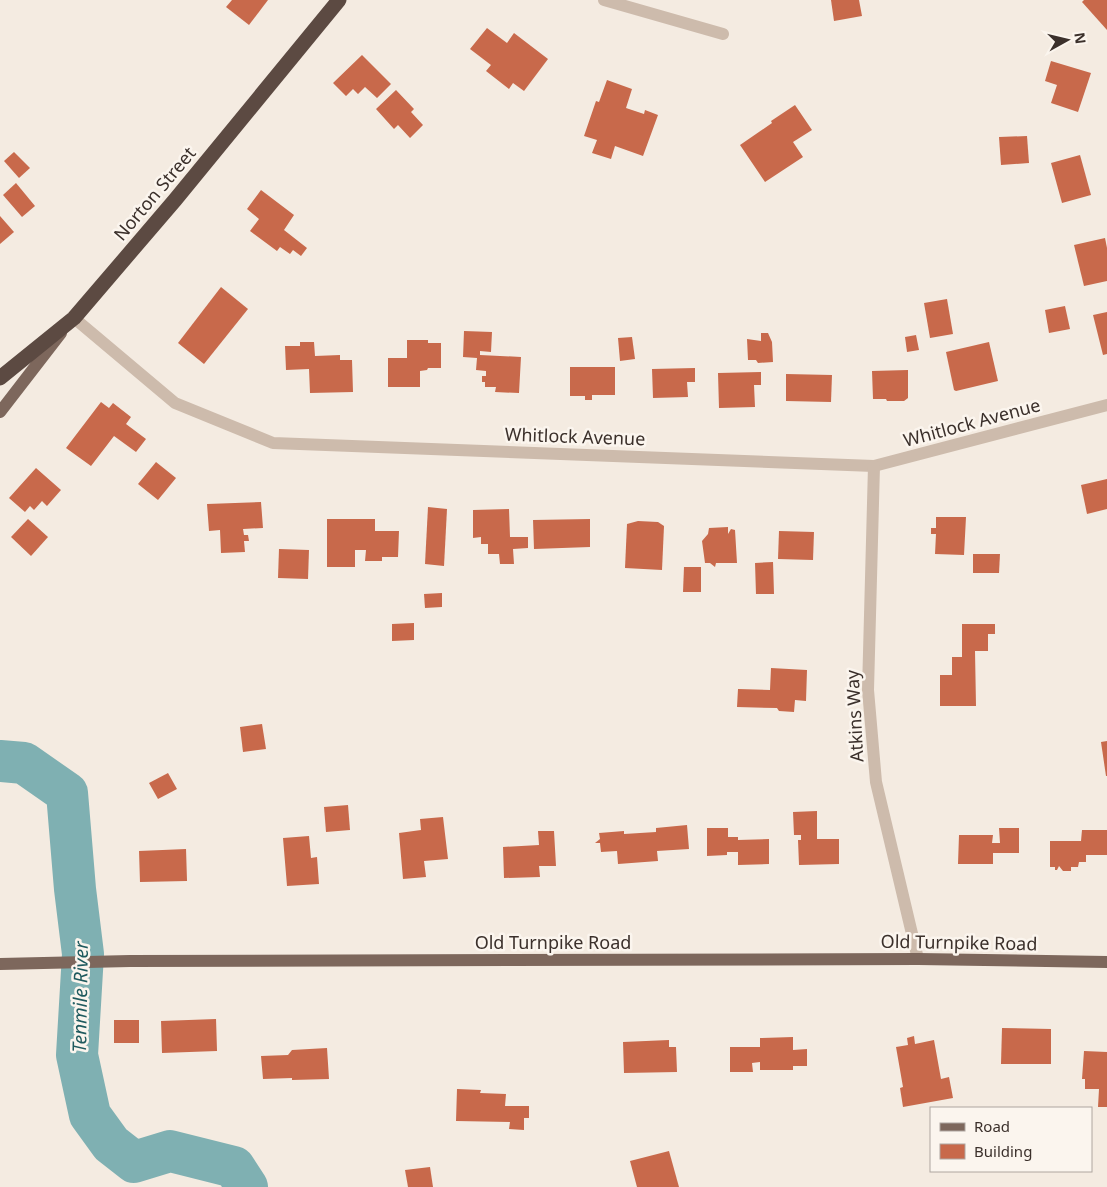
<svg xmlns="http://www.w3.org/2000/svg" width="1107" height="1187" font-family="'Noto Sans',sans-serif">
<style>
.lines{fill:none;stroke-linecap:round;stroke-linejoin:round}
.river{stroke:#7fb0b2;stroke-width:42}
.building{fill:#c8694b}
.minor{stroke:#cdbbac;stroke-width:12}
.major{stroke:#7d675c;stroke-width:12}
.highway{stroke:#5c4a42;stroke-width:15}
.labels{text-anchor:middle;stroke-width:5;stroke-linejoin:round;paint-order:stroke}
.street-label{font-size:18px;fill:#3b302b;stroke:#fbf5ee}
.water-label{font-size:19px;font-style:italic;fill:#1f5a5e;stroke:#fbf5ee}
</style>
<rect width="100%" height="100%" fill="#f4ebe1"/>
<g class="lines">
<polyline class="river" points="0,761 24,763 67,793 75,889 83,954 77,1055 90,1115 111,1144 134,1162 170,1151 234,1167 247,1187"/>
</g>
<g class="building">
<polygon points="232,0 268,0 249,25 226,7"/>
<polygon points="831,0 859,0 862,16 834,21"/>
<polygon points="1084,0 1107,0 1107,30 1082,2"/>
<polygon points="487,28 507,43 514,33 548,59 524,91 513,83 509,89 486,71 491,65 470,49"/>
<polygon points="362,55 391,84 377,98 365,87 358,94 353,89 346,96 333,83"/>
<polygon points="1051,61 1091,73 1078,112 1051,103 1057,85 1045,81"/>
<polygon points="607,80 632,89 626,108 644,114 645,110 658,115 643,156 615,146 611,159 592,153 597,140 584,136 596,101 599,102"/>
<polygon points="396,90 414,109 411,112 423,125 410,138 398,125 394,129 376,109"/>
<polygon points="795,105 812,130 793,142 803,157 765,182 740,145 772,123 771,121"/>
<polygon points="1027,136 1029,163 1001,165 999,137"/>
<polygon points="14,152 30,168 19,178 4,161"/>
<polygon points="1080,155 1091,195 1062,203 1051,163"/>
<polygon points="16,183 35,206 22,217 3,195"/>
<polygon points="261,190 294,215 284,230 307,248 301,256 293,250 290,254 280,247 277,251 250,231 259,219 247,209"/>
<polygon points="0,216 14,232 0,244"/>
<polygon points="1105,238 1107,248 1107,281 1084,286 1074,245"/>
<polygon points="221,287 248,309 204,364 178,343"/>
<polygon points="947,299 953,334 930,338 924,303"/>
<polygon points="1065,306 1070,329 1049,333 1045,310"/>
<polygon points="1107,312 1107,354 1103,355 1093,315"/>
<polygon points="464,331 492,332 491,352 480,351 480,355 521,357 519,393 495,392 496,387 485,387 485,382 482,382 482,376 486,376 486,371 476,370 477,358 463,357"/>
<polygon points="761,333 768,333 772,342 773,362 758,363 756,360 748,360 747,339 761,341"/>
<polygon points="916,335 919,350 907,352 905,337"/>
<polygon points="632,337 635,359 620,361 618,338"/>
<polygon points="407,340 428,340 428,343 441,343 441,368 428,368 427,370 420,371 420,387 388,387 388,358 407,358"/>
<polygon points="300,342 314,342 315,356 340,355 340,360 352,360 353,392 310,393 309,369 286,370 285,346 300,346"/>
<polygon points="989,342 998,381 956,391 954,390 946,352"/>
<polygon points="570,367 615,367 615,395 592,395 592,400 585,400 585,396 570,396"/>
<polygon points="695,368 695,382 687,382 688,397 653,398 652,369"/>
<polygon points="908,370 908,398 904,401 887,401 886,399 873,399 872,371"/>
<polygon points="761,372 761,385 754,385 755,407 719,408 718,373"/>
<polygon points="786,374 832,375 831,402 786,401"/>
<polygon points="101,402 109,408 113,403 131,417 126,424 146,439 136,452 114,436 91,466 66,448"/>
<polygon points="156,462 176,478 158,500 138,484"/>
<polygon points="36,468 61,490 47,506 42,501 34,510 30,506 25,512 9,498"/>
<polygon points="1107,479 1107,509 1087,514 1081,485"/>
<polygon points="261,502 263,528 243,529 244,535 248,535 249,541 244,541 245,552 221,553 220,530 209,531 207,504"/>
<polygon points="428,507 447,509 444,566 425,564"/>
<polygon points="509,509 510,537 528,537 528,548 513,549 514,564 500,564 499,554 488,554 488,544 481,544 481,537 473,538 473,510"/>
<polygon points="936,517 966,517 964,555 935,554 936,534 931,534 931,528 936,528"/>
<polygon points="28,519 48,537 31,556 11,537"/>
<polygon points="327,519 375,519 375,531 399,531 398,557 382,557 382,561 365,561 366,550 355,550 355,567 327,567"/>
<polygon points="590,519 590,547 534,549 533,520"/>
<polygon points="638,521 658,522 664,526 662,570 625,568 627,524"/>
<polygon points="728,527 728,534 731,529 735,530 737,563 716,563 715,567 710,563 705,563 702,541 708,534 709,528"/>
<polygon points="779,531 814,532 813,560 778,559"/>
<polygon points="279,549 309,550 308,579 278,578"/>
<polygon points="973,554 1000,554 999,573 973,573"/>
<polygon points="773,562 774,594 756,594 755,563"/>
<polygon points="684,567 701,567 701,592 683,592"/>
<polygon points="442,593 442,607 425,608 424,594"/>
<polygon points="414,623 414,640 392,641 392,624"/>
<polygon points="962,624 995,624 995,634 988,634 988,651 975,651 976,706 940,706 940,675 952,675 952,657 962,657"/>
<polygon points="771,668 807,670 806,701 795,700 794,712 779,711 777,708 737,707 738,689 770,690"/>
<polygon points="262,724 266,749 243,752 240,727"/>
<polygon points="1107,741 1107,776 1106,776 1101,742"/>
<polygon points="168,773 177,789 158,799 149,783"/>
<polygon points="348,805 350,830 326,832 324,807"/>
<polygon points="817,811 817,839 839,839 839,864 799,865 798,840 801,840 801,835 794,835 793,812"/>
<polygon points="443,817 448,859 424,861 426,877 403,879 399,833 421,830 420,819"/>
<polygon points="687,825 689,849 657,851 658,861 618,864 617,851 601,852 600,843 595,843 600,839 599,833 624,831 624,834 656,832 656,828"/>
<polygon points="707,828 728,828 728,837 738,837 738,840 769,839 769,864 738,865 738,852 727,852 727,855 707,856"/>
<polygon points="999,828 1019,828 1019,853 993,853 993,864 958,864 959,835 993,835 992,843 1000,843"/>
<polygon points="1082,830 1107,830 1107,855 1086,855 1086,862 1079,862 1078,867 1071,867 1071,871 1063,871 1059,866 1057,870 1055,870 1055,867 1050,867 1050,841 1081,841"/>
<polygon points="538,831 554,831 556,866 539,866 540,877 504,878 503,847 539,845"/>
<polygon points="309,836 311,858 317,857 319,884 287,886 283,838"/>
<polygon points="186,849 187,881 140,882 139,851"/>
<polygon points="216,1019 217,1051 162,1053 161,1021"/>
<rect x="114" y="1020" width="25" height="23"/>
<polygon points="1002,1028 1051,1029 1051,1064 1001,1064"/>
<polygon points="914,1036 915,1044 934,1040 941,1079 949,1077 953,1098 903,1107 900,1088 903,1087 896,1047 908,1045 907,1038"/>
<polygon points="793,1037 793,1050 807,1049 807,1066 793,1066 793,1070 760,1070 760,1062 752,1063 753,1072 730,1072 730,1047 760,1047 760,1038"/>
<polygon points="669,1040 669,1047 676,1047 677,1072 624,1073 623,1042"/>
<polygon points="327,1048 329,1079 292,1080 292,1078 263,1079 261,1056 288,1055 292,1050"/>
<polygon points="1084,1051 1107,1052 1107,1107 1098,1107 1099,1089 1085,1089 1085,1079 1082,1079"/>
<polygon points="457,1089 481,1090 480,1093 506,1094 505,1106 529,1106 529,1118 524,1118 524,1130 509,1129 510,1122 456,1121"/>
<polygon points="669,1151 679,1187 637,1187 630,1161"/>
<polygon points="430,1167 433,1187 408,1187 405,1170"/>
</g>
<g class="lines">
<g class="minor">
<polyline points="604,0 723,34"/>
<polyline points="74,318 175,403 273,443 874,466 1107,405"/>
<polyline points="874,466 868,690 876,782 918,959"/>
</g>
<g class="major">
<polyline points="0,412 61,333"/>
<polyline points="0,964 130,961 918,959 1107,962"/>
</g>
<polyline class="highway" points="0,378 74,318 175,200 339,0"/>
</g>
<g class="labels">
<g class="street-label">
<text transform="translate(155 194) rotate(-50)" y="6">Norton Street</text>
<text transform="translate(972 423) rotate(-15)" y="6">Whitlock Avenue</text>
<text transform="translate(575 437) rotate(2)" y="6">Whitlock Avenue</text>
<text transform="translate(855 716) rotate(-93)" y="6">Atkins Way</text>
<text x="553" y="949">Old Turnpike Road</text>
<text transform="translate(959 943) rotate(1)" y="6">Old Turnpike Road</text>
</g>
<g class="water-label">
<text transform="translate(80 997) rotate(-89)" y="7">Tenmile River</text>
</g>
</g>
<rect x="930" y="1107" width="162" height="65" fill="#fbf5ee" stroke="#aea6a0"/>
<rect x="940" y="1123" width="25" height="8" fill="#7d675c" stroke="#aea6a0"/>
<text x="974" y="1132" font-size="15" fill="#3b302b">Road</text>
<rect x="940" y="1144" width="25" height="15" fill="#c8694b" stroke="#aea6a0"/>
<text x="974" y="1157" font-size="15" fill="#3b302b">Building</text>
<g transform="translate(1067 40) rotate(82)" stroke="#fbf5ee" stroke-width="4" paint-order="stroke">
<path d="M0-4L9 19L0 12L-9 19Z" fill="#3b302b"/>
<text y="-8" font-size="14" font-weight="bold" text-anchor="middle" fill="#3b302b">N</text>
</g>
</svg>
